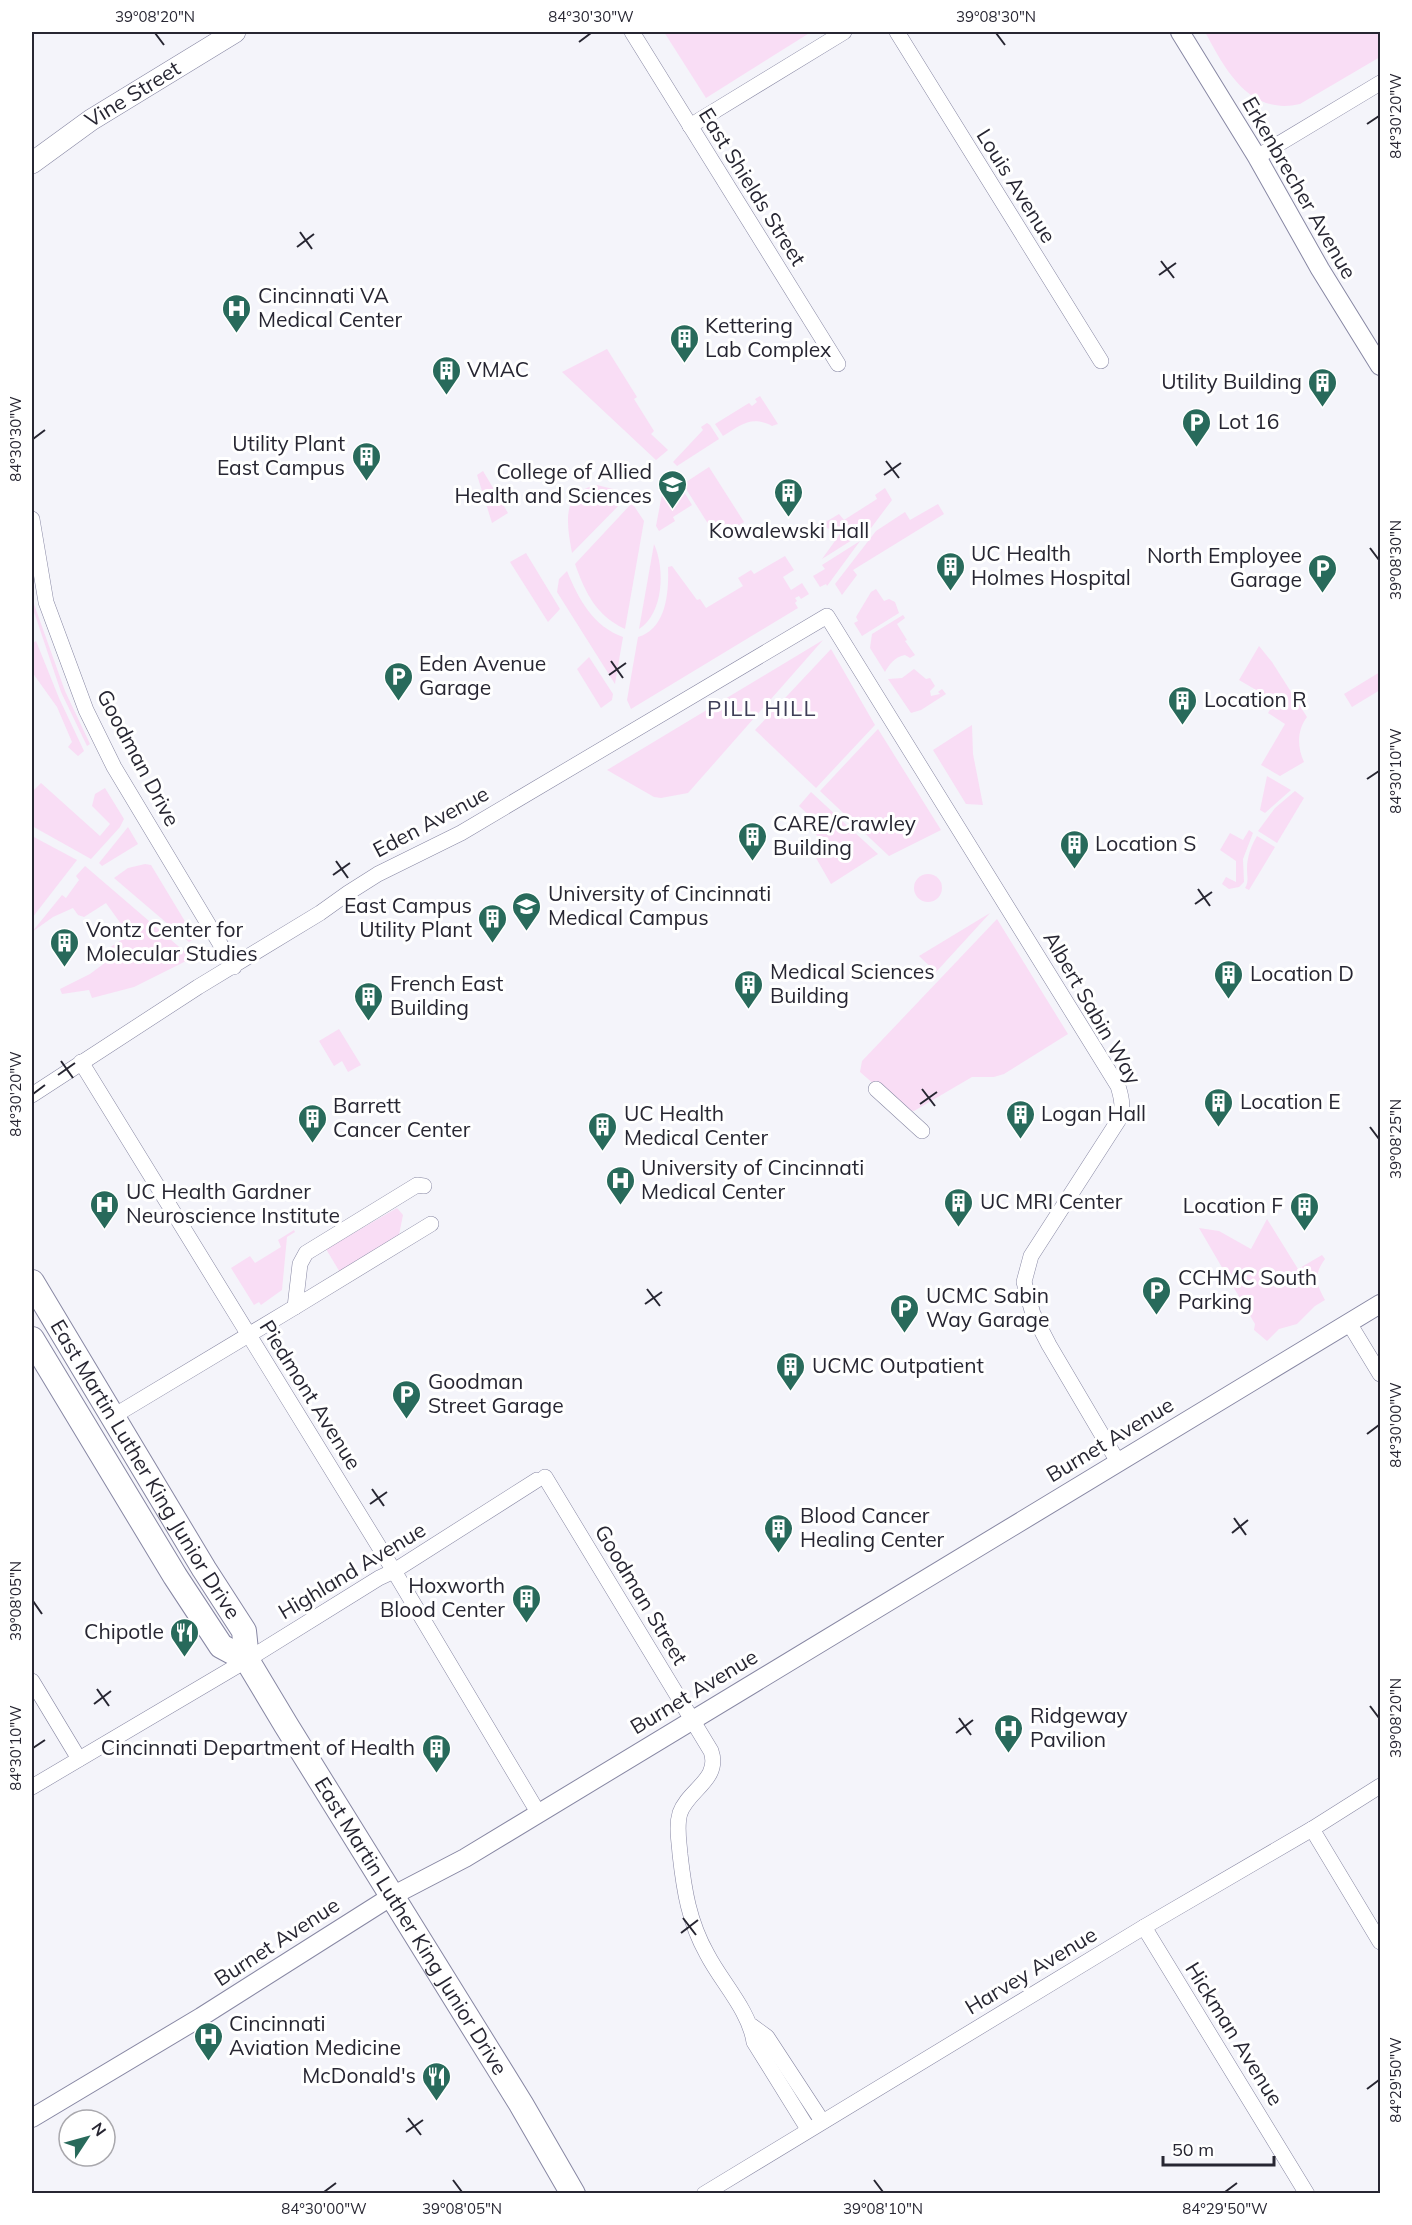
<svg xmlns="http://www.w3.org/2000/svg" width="1412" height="2225" font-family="Mulish,sans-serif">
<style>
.green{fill:#f9ddf5}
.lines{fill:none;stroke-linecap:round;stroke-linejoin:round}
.minor-casing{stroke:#8787a3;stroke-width:16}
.tertiary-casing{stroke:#8787a3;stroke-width:20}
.secondary-casing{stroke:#8787a3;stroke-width:22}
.primary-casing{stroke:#8787a3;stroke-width:26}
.minor{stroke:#fff;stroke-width:15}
.tertiary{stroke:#fff;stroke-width:18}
.secondary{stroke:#fff;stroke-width:21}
.primary{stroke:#fff;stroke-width:24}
.ticks{fill:none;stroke:#272632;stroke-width:2}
.labels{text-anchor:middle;stroke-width:6;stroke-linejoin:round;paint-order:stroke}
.street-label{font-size:21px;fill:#272632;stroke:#fff}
.poi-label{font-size:21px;fill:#272632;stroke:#fff;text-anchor:start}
.neighbourhood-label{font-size:22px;letter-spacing:1.5px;fill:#3f3f58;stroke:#fff}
.neatline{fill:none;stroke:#272632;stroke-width:2}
.ticks-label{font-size:15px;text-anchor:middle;fill:#272632}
</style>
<rect width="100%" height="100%" fill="#f4f4fa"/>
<g class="green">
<polygon points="664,32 811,32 706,98"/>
<path d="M 1205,32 L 1380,32 L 1380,57 L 1300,104 C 1249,116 1225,69 1205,32 Z"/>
<polygon points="607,349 637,397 634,399 654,431 651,434 668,450 656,460 562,372"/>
<path d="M 760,396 L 778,424 L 772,426 C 751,415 741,425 723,436 L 715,424 L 749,403 L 752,406 L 757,402 L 755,399 Z"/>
<polygon points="707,423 710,425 719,439 677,466 673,462 703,430 701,427"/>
<polygon points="709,467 744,522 717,538 683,484"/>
<polygon points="483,471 508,513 492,523 477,475"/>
<polygon points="677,480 692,505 673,517 675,521 659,531 656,526 663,489"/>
<path d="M 597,485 L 617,490 L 626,498 L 572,553 C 567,525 560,492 597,485 Z"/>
<polygon points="885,488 892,500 871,528 822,559 840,534 835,525 828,529 824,523 839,514 844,520 877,499 875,495"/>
<path d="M 632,503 L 644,521 L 625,629 C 596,616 585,592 575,564 Z"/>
<polygon points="938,504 944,514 853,570 857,575 842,595 835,584 876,531 905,512 910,520"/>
<polygon points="860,541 827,586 826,584 820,587 813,576 825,569 822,565"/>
<path d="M 654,544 C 665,568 664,613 639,629 Z"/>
<polygon points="526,553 560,609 548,622 510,562"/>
<path d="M 785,556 L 794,570 L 783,577 L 791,590 L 802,583 L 809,594 L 801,599 L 799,596 L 795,598 L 797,601 L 795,603 L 798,608 L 631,709 L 627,700 L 638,637 C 666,629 669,593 668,567 L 672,566 L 697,600 L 700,599 L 706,608 L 743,586 L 738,578 L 751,570 L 754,574 Z"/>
<path d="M 567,571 C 579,600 593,626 623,637 L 615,684 L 557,592 L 559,579 Z"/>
<polygon points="876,589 884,601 889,599 895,602 899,613 862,636 854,623 858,621 856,617 871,592"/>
<polygon points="34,604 65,691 90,744 87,746 61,692 32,606"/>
<path d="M 903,615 L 905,618 L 897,624 L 907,640 L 905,641 L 915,655 L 910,658 L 905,655 C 894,657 889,665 885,672 L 870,648 L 872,634 Z"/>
<polygon points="823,640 688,793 661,798 654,797 607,770"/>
<polygon points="36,641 59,698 84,751 78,756 68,747 72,742 57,707 32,672 32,644"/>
<path d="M 1259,646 L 1272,662 L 1307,717 C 1297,730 1297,747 1304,762 L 1280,776 L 1261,765 L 1285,724 L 1268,713 L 1275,701 L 1239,680 Z"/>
<polygon points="831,649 875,725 816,788 755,730"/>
<polygon points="589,657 613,694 612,700 601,708 577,669"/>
<polygon points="914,669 926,679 930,678 935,686 930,691 931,696 940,694 938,692 942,689 946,694 921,710 911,713 888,679 902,678"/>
<polygon points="1380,672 1380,690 1352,707 1344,694"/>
<polygon points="972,725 973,754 983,805 966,804 933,750"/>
<polygon points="878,729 941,830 889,856 820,791"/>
<polygon points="1267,776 1291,790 1265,813 1260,810"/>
<polygon points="41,783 100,836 110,824 92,806 95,794 105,788 124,819 120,827 91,859 32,826 32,792"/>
<polygon points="1295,791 1304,798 1277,843 1258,831 1275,808"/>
<polygon points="811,792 878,854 831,884 812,851 822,844 814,831 820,825 799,806"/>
<polygon points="128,827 138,844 102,866 99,863"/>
<polygon points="1249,830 1253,833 1243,859 1244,882 1239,887 1229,889 1222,884 1226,877 1236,882 1236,861 1220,850 1230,833 1243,840"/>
<polygon points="32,836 77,860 32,918"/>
<path d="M 1257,836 L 1275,847 L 1249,890 L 1245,888 C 1249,881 1247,877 1247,869 C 1247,857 1251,846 1257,836 Z"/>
<polygon points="145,864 151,865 195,938 189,942 114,878 128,868"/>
<polygon points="85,866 192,958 134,987 92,998 89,990 62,994 60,989 90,974 106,962 102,955 103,952 129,935 106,903 84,917 78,915 73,908 53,917 32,932 62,895 66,898 79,880 76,876"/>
<circle cx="928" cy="888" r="14"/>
<polygon points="990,913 936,972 919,956"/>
<polygon points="997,919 1068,1034 1004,1074 994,1077 972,1077 914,1111 904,1110 860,1072 862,1061"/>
<polygon points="339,1029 361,1065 348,1072 342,1061 334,1066 319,1041"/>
<polygon points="397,1208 403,1215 399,1235 341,1274 326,1249"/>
<path d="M 1267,1219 L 1298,1269 L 1322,1255 L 1325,1259 C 1313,1276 1316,1283 1325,1300 L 1315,1306 L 1297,1324 L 1279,1329 L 1267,1341 L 1254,1330 L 1255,1324 L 1199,1228 L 1219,1231 L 1251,1249 Z"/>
<polygon points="294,1230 295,1232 287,1237 282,1290 261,1305 259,1302 254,1305 231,1268 250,1256 255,1263 281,1247 278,1240"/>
</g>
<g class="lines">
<defs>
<g id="minor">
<polyline points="632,32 838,364"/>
<polyline points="897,32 1101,361"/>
<polyline points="690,126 844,32"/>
<polyline points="1257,157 1380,83"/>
<polyline points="32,519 46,602 86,710 114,767 234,967"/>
<polyline points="81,1062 394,1571 539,1814"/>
<polyline points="876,1089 922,1131"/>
<path d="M 32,1095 L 198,987 L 320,913 L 348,893 L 378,874 L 461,833 L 827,616 L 1118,1086 C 1122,1099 1124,1108 1118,1121 L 1031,1256 L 1024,1282 L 1033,1314 L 1049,1345 L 1118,1462"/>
<polyline points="424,1186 417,1185 306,1253 300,1264 295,1307 431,1224"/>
<polyline points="1349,1323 1380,1374"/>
<polyline points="112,1417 295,1307"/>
<path d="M 545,1477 L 711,1751 C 721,1779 688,1790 680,1813 C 676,1826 679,1840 680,1854 C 684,1890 689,1922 707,1954 C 722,1983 749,2010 754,2042 L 808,2129"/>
<polyline points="32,1681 79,1759"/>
<polyline points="32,1787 247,1660 379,1578 394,1571 537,1480"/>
<polyline points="1312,1829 1380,1942"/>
<polyline points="1144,1927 1307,2194"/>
<polyline points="752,2026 767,2037 822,2121"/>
<polyline points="704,2194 1144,1927 1312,1829 1380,1786"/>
</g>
<g id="tertiary">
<polyline points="1180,32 1257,157 1320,269 1380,366"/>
<polyline points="32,2118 201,2017 392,1896 465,1858 1380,1304"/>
</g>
<g id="secondary">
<path id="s1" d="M 32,163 L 91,120 L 235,32"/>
</g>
<g id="primary">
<path id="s2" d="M 32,1282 L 204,1569 L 244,1631 L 247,1660 L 286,1725 L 521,2104 L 573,2194"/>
<polyline points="32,1339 175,1576 221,1646 247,1660"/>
</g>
</defs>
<use href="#minor" class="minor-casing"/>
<use href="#tertiary" class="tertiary-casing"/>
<use href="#secondary" class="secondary-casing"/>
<use href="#primary" class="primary-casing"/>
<use href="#minor" class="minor"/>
<use href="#tertiary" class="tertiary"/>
<use href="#secondary" class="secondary"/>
<use href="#primary" class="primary"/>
</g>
<path class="ticks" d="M 155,33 L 164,45M 996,33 L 1005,45M 579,42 L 591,33M 1367,124 L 1379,116M 300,232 L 312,249M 297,247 L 314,234M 1161,261 L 1174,278M 1159,275 L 1176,263M 33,439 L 45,430M 886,461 L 899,478M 884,475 L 901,463M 1370,548 L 1379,560M 611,661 L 623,678M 609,675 L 626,663M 1367,779 L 1379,771M 336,861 L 348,878M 333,875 L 350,863M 1198,889 L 1210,906M 1195,904 L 1212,892M 61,1061 L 73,1078M 58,1075 L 75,1063M 922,1089 L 935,1106M 33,1094 L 45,1085M 920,1104 L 937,1092M 1370,1127 L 1379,1139M 647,1289 L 660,1306M 645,1304 L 662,1292M 1367,1434 L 1379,1425M 372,1489 L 384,1506M 370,1504 L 387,1492M 1234,1518 L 1246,1535M 1232,1533 L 1248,1520M 33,1601 L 42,1614M 97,1689 L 109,1706M 94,1704 L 111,1691M 1370,1706 L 1379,1718M 959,1718 L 971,1735M 956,1733 L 973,1720M 33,1748 L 45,1740M 683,1918 L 696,1935M 681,1933 L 698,1920M 1367,2089 L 1379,2080M 408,2118 L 421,2135M 406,2132 L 423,2120M 453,2180 L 462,2192M 874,2180 L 883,2192M 324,2192 L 336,2183M 1225,2192 L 1237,2183"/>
<defs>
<symbol id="hospital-pin" viewBox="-11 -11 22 30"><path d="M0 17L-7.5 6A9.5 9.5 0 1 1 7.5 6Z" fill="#286a5b" stroke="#fff"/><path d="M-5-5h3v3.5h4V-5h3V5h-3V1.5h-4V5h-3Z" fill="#fff"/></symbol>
<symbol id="building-pin" viewBox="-11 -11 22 30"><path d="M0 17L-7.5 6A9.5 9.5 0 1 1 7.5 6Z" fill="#286a5b" stroke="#fff"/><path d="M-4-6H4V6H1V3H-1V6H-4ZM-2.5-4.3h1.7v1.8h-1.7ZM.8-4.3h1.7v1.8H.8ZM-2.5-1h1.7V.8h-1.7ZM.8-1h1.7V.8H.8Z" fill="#fff"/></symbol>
<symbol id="parking-pin" viewBox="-11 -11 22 30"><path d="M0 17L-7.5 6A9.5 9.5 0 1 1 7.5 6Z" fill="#286a5b" stroke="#fff"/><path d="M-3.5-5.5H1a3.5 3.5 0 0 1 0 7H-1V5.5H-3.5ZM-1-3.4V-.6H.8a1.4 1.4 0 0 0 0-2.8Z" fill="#fff"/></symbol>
<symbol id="university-pin" viewBox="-11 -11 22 30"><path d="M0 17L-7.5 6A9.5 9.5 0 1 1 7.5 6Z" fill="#286a5b" stroke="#fff"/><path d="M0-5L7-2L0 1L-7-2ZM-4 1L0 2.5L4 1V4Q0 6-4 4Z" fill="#fff"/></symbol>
<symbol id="restaurant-pin" viewBox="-11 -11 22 30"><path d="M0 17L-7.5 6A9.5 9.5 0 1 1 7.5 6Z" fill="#286a5b" stroke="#fff"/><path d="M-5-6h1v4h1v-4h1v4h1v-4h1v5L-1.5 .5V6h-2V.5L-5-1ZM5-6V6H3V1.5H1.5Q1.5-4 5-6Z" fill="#fff"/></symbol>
</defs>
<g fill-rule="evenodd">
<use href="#hospital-pin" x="220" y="292" width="33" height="45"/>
<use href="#building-pin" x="668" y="322" width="33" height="45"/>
<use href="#building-pin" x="430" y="354" width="33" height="45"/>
<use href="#building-pin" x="1306" y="366" width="33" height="45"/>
<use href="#parking-pin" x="1180" y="406" width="33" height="45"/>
<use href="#building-pin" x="350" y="440" width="33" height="45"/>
<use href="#university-pin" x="656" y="468" width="33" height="45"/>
<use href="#building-pin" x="772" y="476" width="33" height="45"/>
<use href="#building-pin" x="934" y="550" width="33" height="45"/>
<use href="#parking-pin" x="1306" y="552" width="33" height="45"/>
<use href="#parking-pin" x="382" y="660" width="33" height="45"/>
<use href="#building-pin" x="1166" y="684" width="33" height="45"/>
<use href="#building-pin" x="736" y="820" width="33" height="45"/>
<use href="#building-pin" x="1058" y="828" width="33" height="45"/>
<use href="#university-pin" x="510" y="890" width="33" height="45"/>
<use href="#building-pin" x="476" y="902" width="33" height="45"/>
<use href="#building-pin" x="48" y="926" width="33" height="45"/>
<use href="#building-pin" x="1212" y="958" width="33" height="45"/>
<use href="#building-pin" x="732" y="968" width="33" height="45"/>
<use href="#building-pin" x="352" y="980" width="33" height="45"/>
<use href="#building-pin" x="1202" y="1086" width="33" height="45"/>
<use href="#building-pin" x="1004" y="1098" width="33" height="45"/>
<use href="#building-pin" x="296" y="1102" width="33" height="45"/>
<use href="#building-pin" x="586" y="1110" width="33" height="45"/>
<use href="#hospital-pin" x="604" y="1164" width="33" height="45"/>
<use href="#building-pin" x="942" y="1186" width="33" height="45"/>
<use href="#hospital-pin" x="88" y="1188" width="33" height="45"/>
<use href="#building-pin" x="1288" y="1190" width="33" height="45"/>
<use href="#parking-pin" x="1140" y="1274" width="33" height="45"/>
<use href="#parking-pin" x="888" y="1292" width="33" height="45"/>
<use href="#building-pin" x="774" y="1350" width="33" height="45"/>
<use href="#parking-pin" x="390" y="1378" width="33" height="45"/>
<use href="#building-pin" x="762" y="1512" width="33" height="45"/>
<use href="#building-pin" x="510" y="1582" width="33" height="45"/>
<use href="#restaurant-pin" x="168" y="1616" width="33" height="45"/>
<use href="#hospital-pin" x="992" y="1712" width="33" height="45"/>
<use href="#building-pin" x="420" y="1732" width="33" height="45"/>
<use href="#hospital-pin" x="192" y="2020" width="33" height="45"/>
<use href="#restaurant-pin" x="420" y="2060" width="33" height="45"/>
</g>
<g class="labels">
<g class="street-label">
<text dy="7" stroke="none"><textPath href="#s1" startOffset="122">Vine Street</textPath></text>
<text transform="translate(1016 186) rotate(58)" y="7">Louis Avenue</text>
<text transform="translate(752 187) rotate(58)" y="7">East Shields Street</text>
<text transform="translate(1299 188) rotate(60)" y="7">Erkenbrecher Avenue</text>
<text transform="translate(138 758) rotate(62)" y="7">Goodman Drive</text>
<text transform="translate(431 822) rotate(-28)" y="7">Eden Avenue</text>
<text transform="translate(1092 1008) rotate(60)" y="7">Albert Sabin Way</text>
<text transform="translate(310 1395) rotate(58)" y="7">Piedmont Avenue</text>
<text transform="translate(1110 1440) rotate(-31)" y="7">Burnet Avenue</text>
<text dy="7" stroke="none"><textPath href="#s2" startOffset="219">East Martin Luther King Junior Drive</textPath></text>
<text transform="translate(352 1571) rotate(-31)" y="7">Highland Avenue</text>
<text transform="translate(641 1595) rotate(59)" y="7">Goodman Street</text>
<text transform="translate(694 1692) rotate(-31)" y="7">Burnet Avenue</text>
<text dy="7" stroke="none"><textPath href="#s2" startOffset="750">East Martin Luther King Junior Drive</textPath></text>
<text transform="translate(277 1942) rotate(-33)" y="7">Burnet Avenue</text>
<text transform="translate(1031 1971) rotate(-31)" y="7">Harvey Avenue</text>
<text transform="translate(1234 2034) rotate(58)" y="7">Hickman Avenue</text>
</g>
<g class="poi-label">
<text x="258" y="303">Cincinnati VA<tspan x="258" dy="24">Medical Center</tspan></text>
<text x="705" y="333">Kettering<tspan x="705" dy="24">Lab Complex</tspan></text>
<text x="467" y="377">VMAC</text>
<text x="1302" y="389" text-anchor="end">Utility Building</text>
<text x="1218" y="429">Lot 16</text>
<text x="345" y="451" text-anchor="end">Utility Plant<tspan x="345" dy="24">East Campus</tspan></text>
<text x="652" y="479" text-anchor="end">College of Allied<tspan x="652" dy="24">Health and Sciences</tspan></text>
<text x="789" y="538" text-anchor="middle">Kowalewski Hall</text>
<text x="971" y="561">UC Health<tspan x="971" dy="24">Holmes Hospital</tspan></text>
<text x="1302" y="563" text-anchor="end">North Employee<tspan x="1302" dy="24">Garage</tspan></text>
<text x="419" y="671">Eden Avenue<tspan x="419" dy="24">Garage</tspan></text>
<text x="1204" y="707">Location R</text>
<text x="773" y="831">CARE/Crawley<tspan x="773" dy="24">Building</tspan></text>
<text x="1095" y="851">Location S</text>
<text x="548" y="901">University of Cincinnati<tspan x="548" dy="24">Medical Campus</tspan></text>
<text x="472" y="913" text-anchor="end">East Campus<tspan x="472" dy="24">Utility Plant</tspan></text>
<text x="86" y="937">Vontz Center for<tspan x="86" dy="24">Molecular Studies</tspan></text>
<text x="770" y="979">Medical Sciences<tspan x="770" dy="24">Building</tspan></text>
<text x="1250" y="981">Location D</text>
<text x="390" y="991">French East<tspan x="390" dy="24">Building</tspan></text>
<text x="1240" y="1109">Location E</text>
<text x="333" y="1113">Barrett<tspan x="333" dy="24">Cancer Center</tspan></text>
<text x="624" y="1121">UC Health<tspan x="624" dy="24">Medical Center</tspan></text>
<text x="1041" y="1121">Logan Hall</text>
<text x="641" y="1175">University of Cincinnati<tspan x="641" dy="24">Medical Center</tspan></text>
<text x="126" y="1199">UC Health Gardner<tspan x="126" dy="24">Neuroscience Institute</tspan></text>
<text x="980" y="1209">UC MRI Center</text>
<text x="1283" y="1213" text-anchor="end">Location F</text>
<text x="1178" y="1285">CCHMC South<tspan x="1178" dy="24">Parking</tspan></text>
<text x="926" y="1303">UCMC Sabin<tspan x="926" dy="24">Way Garage</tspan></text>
<text x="812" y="1373">UCMC Outpatient</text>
<text x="428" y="1389">Goodman<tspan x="428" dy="24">Street Garage</tspan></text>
<text x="800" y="1523">Blood Cancer<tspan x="800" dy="24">Healing Center</tspan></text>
<text x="505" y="1593" text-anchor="end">Hoxworth<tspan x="505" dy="24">Blood Center</tspan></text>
<text x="164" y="1639" text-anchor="end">Chipotle</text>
<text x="1030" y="1723">Ridgeway<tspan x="1030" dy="24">Pavilion</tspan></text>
<text x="415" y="1755" text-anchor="end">Cincinnati Department of Health</text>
<text x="229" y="2031">Cincinnati<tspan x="229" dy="24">Aviation Medicine</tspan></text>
<text x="416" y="2083" text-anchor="end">McDonald's</text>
</g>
<g class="neighbourhood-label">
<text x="762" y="716">PILL HILL</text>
</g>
</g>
<rect width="1412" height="2225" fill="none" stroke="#ffffff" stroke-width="66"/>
<g transform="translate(87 2138) rotate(54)"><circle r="28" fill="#ffffff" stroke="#a9a8ad" stroke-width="1.5"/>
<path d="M0-4.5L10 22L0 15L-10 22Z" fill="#286a5b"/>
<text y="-9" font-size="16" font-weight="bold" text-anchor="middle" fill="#272632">N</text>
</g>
<path d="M1163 2156v9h111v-9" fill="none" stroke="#272632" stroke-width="3"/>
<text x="1172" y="2156" font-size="18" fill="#272632" stroke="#ffffff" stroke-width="4.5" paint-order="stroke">50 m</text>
<rect x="33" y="33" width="1346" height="2159" class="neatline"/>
<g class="ticks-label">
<text x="155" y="22">39°08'20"N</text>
<text x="591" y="22">84°30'30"W</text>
<text x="996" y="22">39°08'30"N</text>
<text transform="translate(1396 116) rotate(-90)" y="5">84°30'20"W</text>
<text transform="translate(16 439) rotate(-90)" y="5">84°30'30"W</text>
<text transform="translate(1396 560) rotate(-90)" y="5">39°08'30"N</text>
<text transform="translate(1396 771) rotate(-90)" y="5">84°30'10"W</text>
<text transform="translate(16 1094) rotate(-90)" y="5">84°30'20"W</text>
<text transform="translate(1396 1139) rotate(-90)" y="5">39°08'25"N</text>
<text transform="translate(1396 1425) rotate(-90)" y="5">84°30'00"W</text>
<text transform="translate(16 1601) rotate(-90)" y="5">39°08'05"N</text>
<text transform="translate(1396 1718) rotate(-90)" y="5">39°08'20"N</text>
<text transform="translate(16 1748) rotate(-90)" y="5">84°30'10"W</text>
<text transform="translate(1396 2080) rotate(-90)" y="5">84°29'50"W</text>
<text x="324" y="2214">84°30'00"W</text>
<text x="462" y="2214">39°08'05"N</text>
<text x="883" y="2214">39°08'10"N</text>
<text x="1225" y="2214">84°29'50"W</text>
</g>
</svg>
